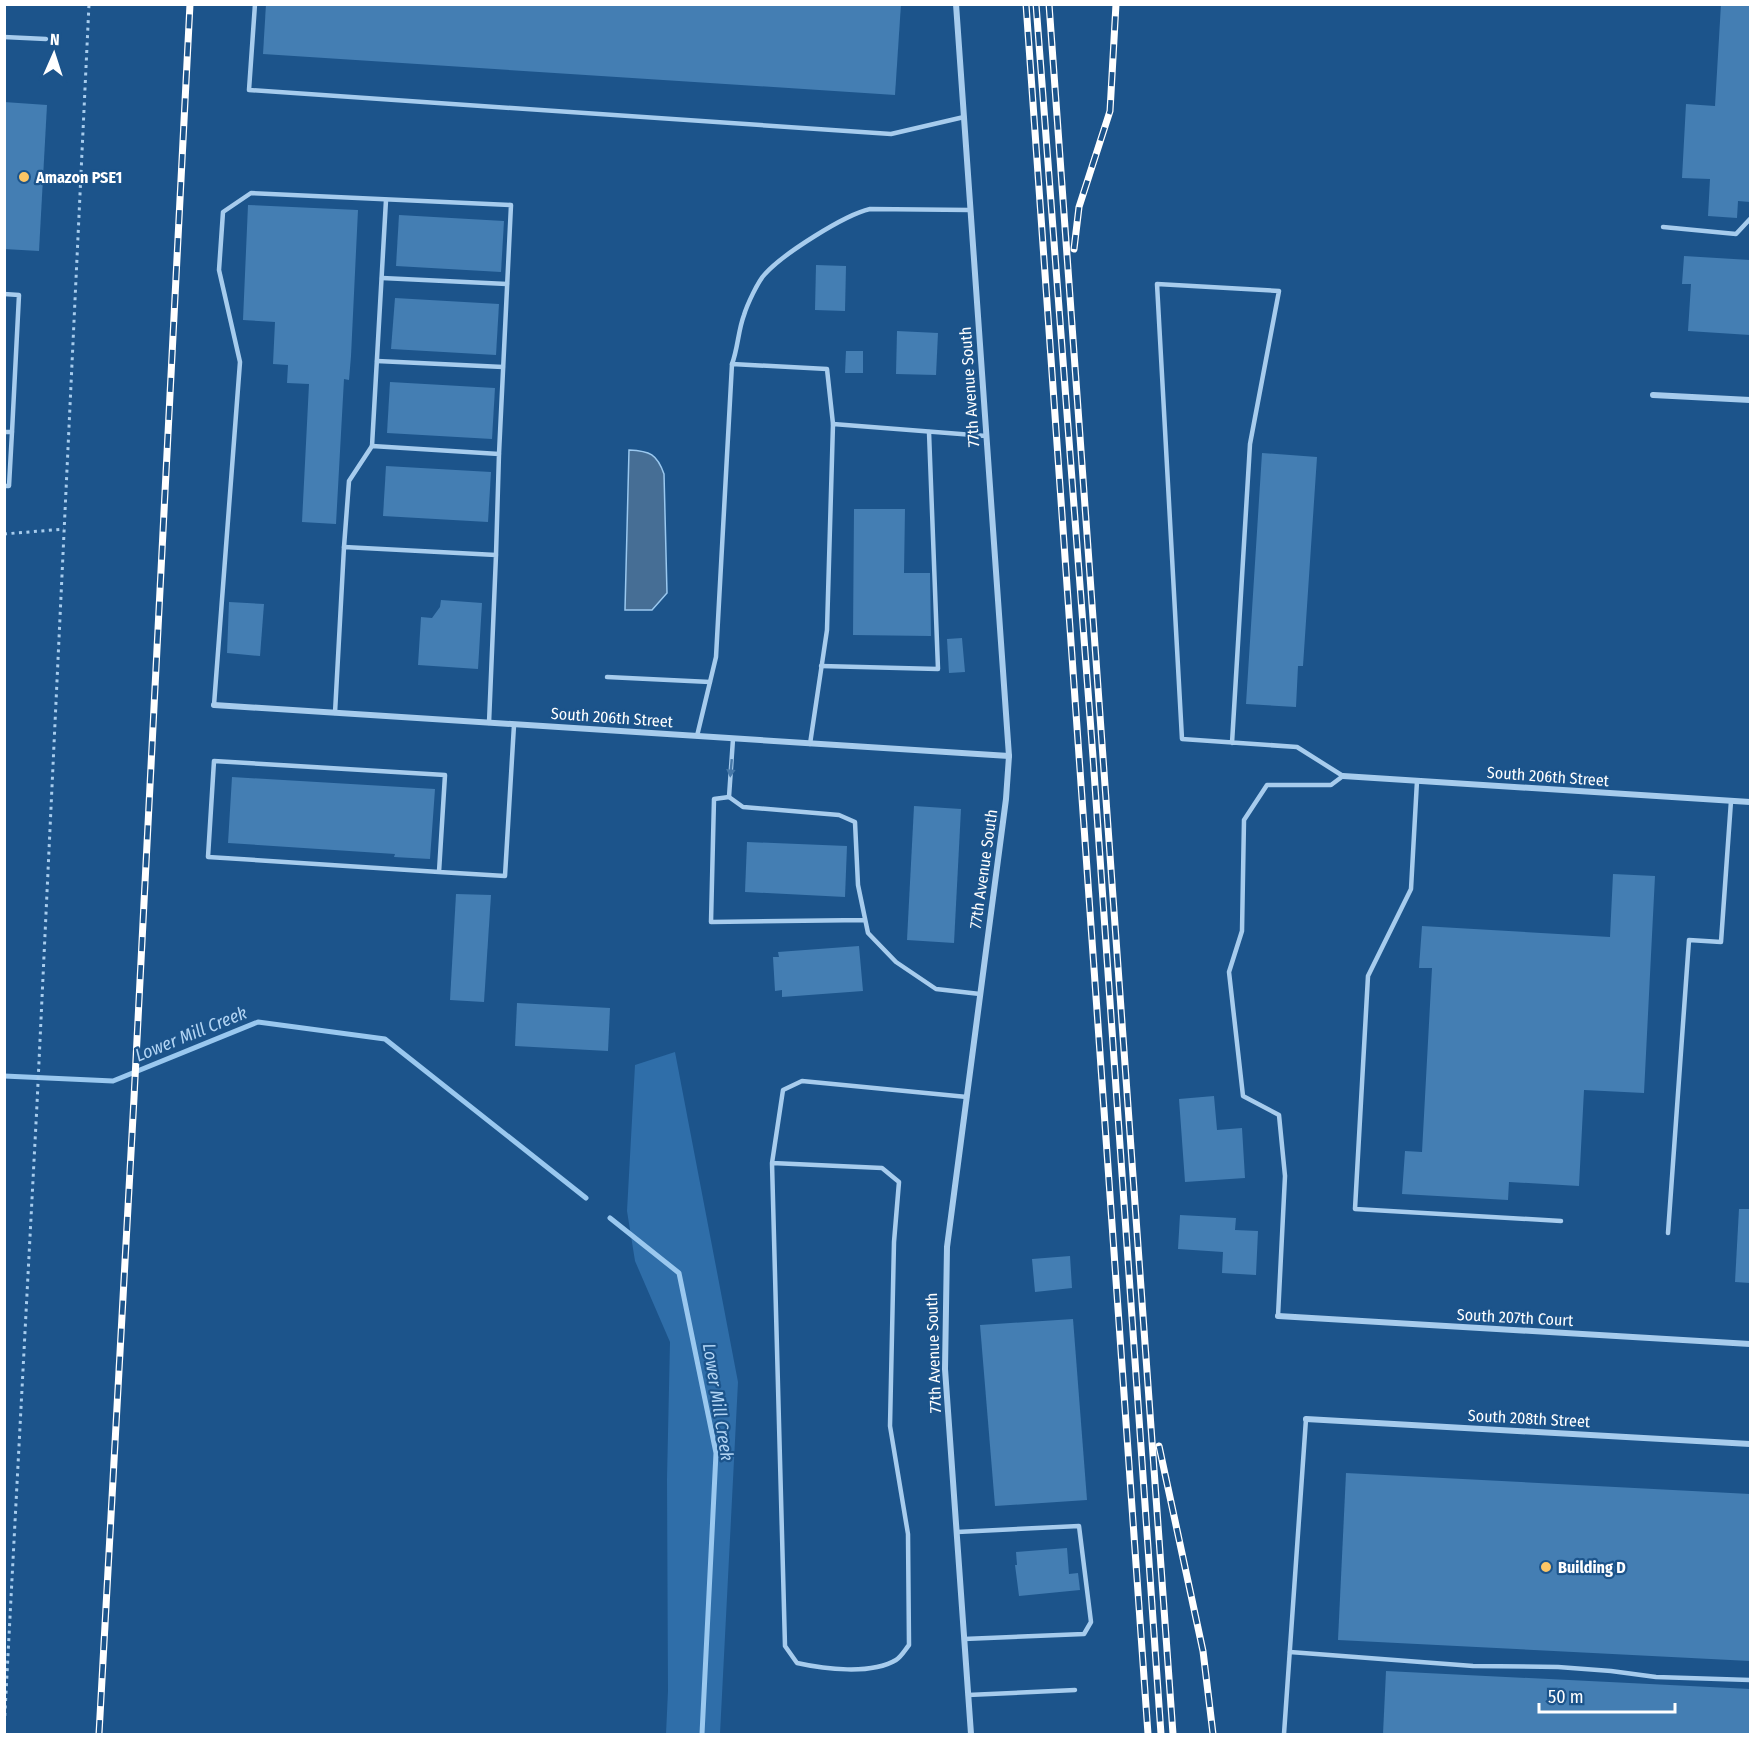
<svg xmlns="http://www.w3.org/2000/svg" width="1755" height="1739" font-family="'Fira Sans Condensed',sans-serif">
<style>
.green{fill:#2f6ea9}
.water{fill:#466e95;stroke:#9ac8ef;stroke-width:1.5}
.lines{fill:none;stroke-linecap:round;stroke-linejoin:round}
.stream{stroke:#9ac8ef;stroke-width:5}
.building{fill:#447eb3}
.path{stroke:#a7cced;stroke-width:3;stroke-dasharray:3 4.5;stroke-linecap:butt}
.lane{stroke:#a7cced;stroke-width:4.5}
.street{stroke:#a7cced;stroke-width:6}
.rail-casing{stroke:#fff;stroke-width:7}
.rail{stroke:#1c548b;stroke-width:4.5;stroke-dasharray:14;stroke-linecap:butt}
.oneway{fill:#4678a8}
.poi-dot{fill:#fdc665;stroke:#1c548b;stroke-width:2}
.labels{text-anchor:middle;stroke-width:4.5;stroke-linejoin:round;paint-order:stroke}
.poi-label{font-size:16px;font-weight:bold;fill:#fff;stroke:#1c548b;text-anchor:start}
.street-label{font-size:16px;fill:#fff;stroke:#1c548b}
.water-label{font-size:18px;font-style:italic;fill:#b3d5f4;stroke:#1c548b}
</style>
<rect width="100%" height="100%" fill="#1c548b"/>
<polygon class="green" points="675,1052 738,1382 720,1734 666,1734 668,1691 667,1479 670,1342 635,1261 627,1211 635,1065"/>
<path class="water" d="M 629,450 C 650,451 657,454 664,474 L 667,593 L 652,610 L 625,610 Z"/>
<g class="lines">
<g class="stream">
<polyline points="4,1076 113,1081 258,1022 385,1039 586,1198"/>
<polyline points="610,1218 679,1273 716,1453 702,1734"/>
</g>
</g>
<g class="building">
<polygon points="266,4 901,4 895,95 263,54"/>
<polygon points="1721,4 1750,4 1750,202 1738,201 1737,218 1708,216 1710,179 1682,178 1686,104 1715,106"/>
<polygon points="4,102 47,105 39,251 4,249"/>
<polygon points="248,205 358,210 351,356 349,380 344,379 336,524 302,522 309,384 287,383 288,365 273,364 275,322 243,320"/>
<polygon points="399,215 504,221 501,272 396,266"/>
<polygon points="1684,256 1750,260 1750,335 1688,331 1691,284 1682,284"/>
<polygon points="816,265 846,266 845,311 815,310"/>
<polygon points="395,298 499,304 496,355 391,349"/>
<polygon points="897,331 938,333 936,375 896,374"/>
<polygon points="846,351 863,351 863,373 845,373"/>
<polygon points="390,382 495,388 492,439 387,433"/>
<polygon points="1262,453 1317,457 1303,666 1298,666 1296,707 1246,704"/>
<polygon points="386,466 491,472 488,522 383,516"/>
<polygon points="854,509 905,509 904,573 930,573 931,636 853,635"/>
<polygon points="441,600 482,603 478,669 418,665 421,617 432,618 440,607"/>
<polygon points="229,602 264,604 260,656 227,653"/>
<polygon points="962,638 965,672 949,673 947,639"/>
<polygon points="232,777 435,789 430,859 394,857 395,854 228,843"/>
<polygon points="914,806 961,809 954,943 907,940"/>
<polygon points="747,842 847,846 845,897 745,892"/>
<polygon points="1613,874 1655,876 1644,1093 1584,1090 1579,1186 1509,1182 1508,1200 1402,1194 1405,1151 1422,1152 1432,968 1419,968 1422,926 1610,937"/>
<polygon points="456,894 491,895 484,1002 450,1000"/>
<polygon points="859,946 863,991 782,997 782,990 775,991 773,957 779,957 778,952"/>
<polygon points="517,1003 610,1008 608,1051 515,1046"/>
<polygon points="1214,1096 1217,1130 1242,1128 1245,1178 1185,1182 1179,1099"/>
<polygon points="1739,1209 1750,1209 1750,1283 1735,1282"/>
<polygon points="1180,1215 1236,1218 1235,1230 1258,1231 1256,1275 1222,1273 1223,1252 1178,1249"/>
<polygon points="1070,1256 1072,1288 1035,1292 1032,1259"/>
<polygon points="1073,1319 1087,1500 995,1506 980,1325"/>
<polygon points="1346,1473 1750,1494 1750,1661 1338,1640"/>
<polygon points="1067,1548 1069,1574 1078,1573 1080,1590 1019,1596 1015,1565 1017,1565 1016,1552"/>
<polygon points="1386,1671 1750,1689 1750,1734 1383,1734"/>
</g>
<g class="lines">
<g class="path">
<polyline points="4,534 64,529"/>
<polyline points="4,1731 37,1104 89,4"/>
</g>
<g class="lane">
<polyline points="255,4 249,90 891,134 964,117"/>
<polyline points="4,37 46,39"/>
<polyline points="1663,227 1736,234 1750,219"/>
<polyline points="382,278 507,284"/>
<polyline points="4,294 19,295 12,432 4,432"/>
<polyline points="377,361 503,367"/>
<path d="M 732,364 C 738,348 738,331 744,315 C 747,305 758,281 765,274 C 783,254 844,215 870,209 L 970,210"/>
<polyline points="372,446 386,200"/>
<polyline points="4,486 9,486 12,432"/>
<polyline points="344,547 349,481 372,446 499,454 496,555"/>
<polyline points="821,666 938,669 929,432"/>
<polyline points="607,677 710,682"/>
<polyline points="214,705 240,362 219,270 223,212 251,193 511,205 499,454"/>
<polyline points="335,713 344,547 496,555 489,723"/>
<polyline points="697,736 716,657 732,364 827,369 833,424"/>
<polyline points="1232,743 1250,444 1279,291 1157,284 1182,739 1297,747 1343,776 1331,785 1267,785 1244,820 1242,931 1229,972 1243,1096 1279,1115 1285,1176 1278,1316"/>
<polyline points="810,744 827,630 833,424 986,436"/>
<polyline points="1417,781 1411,889 1368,976 1355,1209 1561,1221"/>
<polyline points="729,797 733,739"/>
<polyline points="439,872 208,857 214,761 445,775 439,872 505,876 514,725"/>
<polyline points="865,920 711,922 714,799 729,797 743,807 839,815 855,822 858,885 868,933 896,962 936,989 980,994"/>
<path d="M 772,1163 L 882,1168 L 899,1182 L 894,1242 L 890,1426 L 908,1534 L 909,1645 C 905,1650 901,1657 896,1660 C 871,1675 824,1669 797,1663 L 785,1646 L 772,1163 L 783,1090 L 802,1081 L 967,1097"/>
<polyline points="1668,1233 1689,940 1721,942 1731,801"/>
<polyline points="957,1532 1079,1526 1091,1622 1084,1634 964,1639"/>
<polyline points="1290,1652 1473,1666 1558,1667 1611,1671 1656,1677 1750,1680"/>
<polyline points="968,1695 1075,1690"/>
<polyline points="1284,1734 1306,1419"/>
</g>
<g class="street">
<polyline points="956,4 1009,756 1006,799 947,1247 945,1369 971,1734"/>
<polyline points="1653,395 1750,400"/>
<polyline points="214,705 1009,756"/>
<polyline points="1343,776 1750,802"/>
<polyline points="1278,1316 1750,1344"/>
<polyline points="1306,1419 1750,1444"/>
</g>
<defs>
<g id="rail">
<polyline points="1026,4 1148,1734"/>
<polyline points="1036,4 1093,757 1161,1734"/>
<polyline points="1049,4 1173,1734"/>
<polyline points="1074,249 1079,207 1110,111 1116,4"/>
<polyline points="1159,1446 1203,1651 1213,1734"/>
<polyline points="99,1734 134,1098 190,4"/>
</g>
</defs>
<use href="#rail" class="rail-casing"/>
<use href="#rail" class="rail"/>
</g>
<defs><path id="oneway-solid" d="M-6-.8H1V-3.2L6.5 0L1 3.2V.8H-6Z" transform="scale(1.5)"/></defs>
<use class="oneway" href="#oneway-solid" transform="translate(731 768) rotate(95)"/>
<g class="poi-dot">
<circle cx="24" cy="177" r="6"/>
<circle cx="1546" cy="1567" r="6"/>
</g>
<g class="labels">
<g class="poi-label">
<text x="36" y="183">Amazon PSE1</text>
<text x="1558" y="1573">Building D</text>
</g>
<g class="street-label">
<text transform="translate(969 387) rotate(-94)" y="6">77th Avenue South</text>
<text transform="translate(612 717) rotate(4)" y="6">South 206th Street</text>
<text transform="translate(1548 776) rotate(4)" y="6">South 206th Street</text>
<text transform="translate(983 869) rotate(-82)" y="6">77th Avenue South</text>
<text transform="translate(1515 1317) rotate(3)" y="6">South 207th Court</text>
<text transform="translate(933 1353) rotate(-92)" y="6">77th Avenue South</text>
<text transform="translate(1529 1418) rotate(3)" y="6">South 208th Street</text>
</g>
<g class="water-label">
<text transform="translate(191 1034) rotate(-22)" y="6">Lower Mill Creek</text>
<text transform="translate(718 1402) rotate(81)" y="6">Lower Mill Creek</text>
</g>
</g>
<rect width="1755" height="1739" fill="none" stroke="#ffffff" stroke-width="12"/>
<g transform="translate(54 54) rotate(3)" stroke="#1c548b" stroke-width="4.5" paint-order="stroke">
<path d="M0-4.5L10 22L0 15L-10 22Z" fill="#ffffff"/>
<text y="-9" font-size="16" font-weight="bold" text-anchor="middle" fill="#ffffff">N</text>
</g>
<path d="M1539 1703v9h136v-9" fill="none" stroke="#ffffff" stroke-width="3"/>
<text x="1548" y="1703" font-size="18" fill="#ffffff" stroke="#1c548b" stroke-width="4.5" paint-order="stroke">50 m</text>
</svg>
